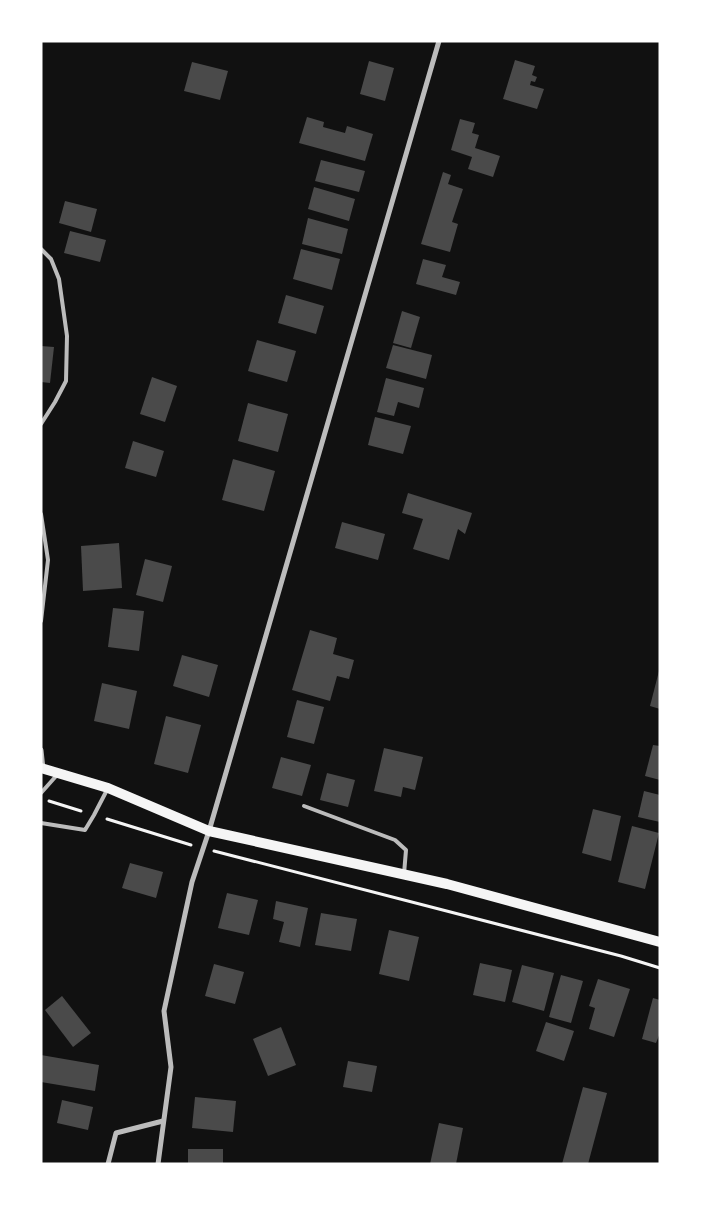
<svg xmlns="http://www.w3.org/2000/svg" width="701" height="1205" font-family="Montserrat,sans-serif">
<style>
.building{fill:#4a4a4a}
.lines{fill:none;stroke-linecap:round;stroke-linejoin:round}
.path{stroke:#f5f5f5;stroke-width:3}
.service{stroke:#bcbcbc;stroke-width:4}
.minor{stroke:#bcbcbc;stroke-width:5}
.secondary{stroke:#f5f5f5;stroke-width:10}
</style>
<rect width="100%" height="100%" fill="#111"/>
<g class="building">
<polygon points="515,60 535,66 532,75 537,77 535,82 531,81 530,85 544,89 537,109 503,99"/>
<polygon points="369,61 394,68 385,101 360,94"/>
<polygon points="192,62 228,71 220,100 184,91"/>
<polygon points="307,117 324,122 323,127 345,133 347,126 373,134 365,161 299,143"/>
<polygon points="460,119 475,123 472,133 479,135 475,148 500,156 493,177 468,169 472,157 451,150"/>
<polygon points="321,160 365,171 359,192 315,181"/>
<polygon points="443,172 451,175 448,184 463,189 452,222 458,224 450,252 421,244"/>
<polygon points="314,187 355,199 349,221 308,209"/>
<polygon points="65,201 97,209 91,232 59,223"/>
<polygon points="308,218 348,229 342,254 302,244"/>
<polygon points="70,231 106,240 100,262 64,253"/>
<polygon points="301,249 340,259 332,290 293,279"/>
<polygon points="423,259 446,265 442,277 460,282 456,295 416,284"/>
<polygon points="286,295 324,306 316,334 278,323"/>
<polygon points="402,311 420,317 411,348 393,343"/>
<polygon points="257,340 296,351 287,382 248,371"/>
<polygon points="393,345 432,355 426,379 386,368"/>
<polygon points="41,346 54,347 50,383 41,382"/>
<polygon points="152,377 177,386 165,422 140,414"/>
<polygon points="386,378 424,388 419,408 398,402 394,416 377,412"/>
<polygon points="248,403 288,414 278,452 238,441"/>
<polygon points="375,417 411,426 403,454 368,445"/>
<polygon points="133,441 164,451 156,477 125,468"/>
<polygon points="233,459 275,471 264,511 222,500"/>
<polygon points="408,493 472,513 465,534 458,529 449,560 413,549 423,519 402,513"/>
<polygon points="342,522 385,534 378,560 335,548"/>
<polygon points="119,543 122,588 83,591 81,546"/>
<polygon points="145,559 172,566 163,602 136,595"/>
<polygon points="113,608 144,611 139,651 108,647"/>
<polygon points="310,630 337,638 333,654 354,660 349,679 337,676 330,701 292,690"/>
<polygon points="182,655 218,665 209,697 173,686"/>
<polygon points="659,671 660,671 660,709 650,706"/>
<polygon points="102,683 137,691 129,729 94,721"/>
<polygon points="297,700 324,707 314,744 287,737"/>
<polygon points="166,716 201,725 188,773 154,764"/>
<polygon points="653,745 660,746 660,780 645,776"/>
<polygon points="384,748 423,757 415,790 403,787 401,797 374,791"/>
<polygon points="281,757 311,765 302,796 272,788"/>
<polygon points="327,773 355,780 348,807 320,800"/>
<polygon points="644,791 660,795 660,822 638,817"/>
<polygon points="593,809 621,816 611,861 582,853"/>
<polygon points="632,826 659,833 645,889 618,882"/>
<polygon points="130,863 163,872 156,898 122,888"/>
<polygon points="227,893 258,900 249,935 218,928"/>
<polygon points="276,901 308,908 300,947 279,942 284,922 273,919"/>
<polygon points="321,913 357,919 351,951 315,945"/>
<polygon points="389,930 419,937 409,981 379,974"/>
<polygon points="480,963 512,970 505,1002 473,995"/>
<polygon points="214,964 244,972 235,1004 205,996"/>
<polygon points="522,965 554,973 544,1011 512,1002"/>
<polygon points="561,975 583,981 571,1023 549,1017"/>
<polygon points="598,979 630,989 614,1037 589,1029 595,1008 589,1006"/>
<polygon points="62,996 91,1033 73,1047 45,1010"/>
<polygon points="653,998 660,1000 660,1033 656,1043 642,1039"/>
<polygon points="546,1022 574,1031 564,1061 536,1051"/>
<polygon points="281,1027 296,1065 268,1076 253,1039"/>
<polygon points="41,1055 99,1065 95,1091 41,1082"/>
<polygon points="348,1061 377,1066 372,1092 343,1087"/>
<polygon points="583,1087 607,1093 588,1164 562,1164"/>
<polygon points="195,1097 236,1101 233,1132 192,1128"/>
<polygon points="62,1100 93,1107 88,1130 57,1123"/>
<polygon points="439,1123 463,1128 456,1164 430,1164"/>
<rect x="188" y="1149" width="35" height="15"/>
</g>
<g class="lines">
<g class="path">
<polyline points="49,801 81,811"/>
<polyline points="107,819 191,845"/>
<polyline points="214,851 621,956 660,968"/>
</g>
<g class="service">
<polyline points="41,249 51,259 59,279 67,336 66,381 55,402 41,424"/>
<polyline points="41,514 48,560 41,621"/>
<polyline points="41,793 57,775"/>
<polyline points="304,806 395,840 406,850 404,874"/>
<polyline points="41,823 85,830 94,815 108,788"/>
</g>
<g class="minor">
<polyline points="41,750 43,769"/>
<polyline points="108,1164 116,1133 163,1121"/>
<polyline points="158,1164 171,1067 164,1011 192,882 209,831 439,41"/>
</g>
<polyline class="secondary" points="41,768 108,788 209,831 447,884 660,942"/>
</g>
<rect width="701" height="1205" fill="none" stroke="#ffffff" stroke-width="85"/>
</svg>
